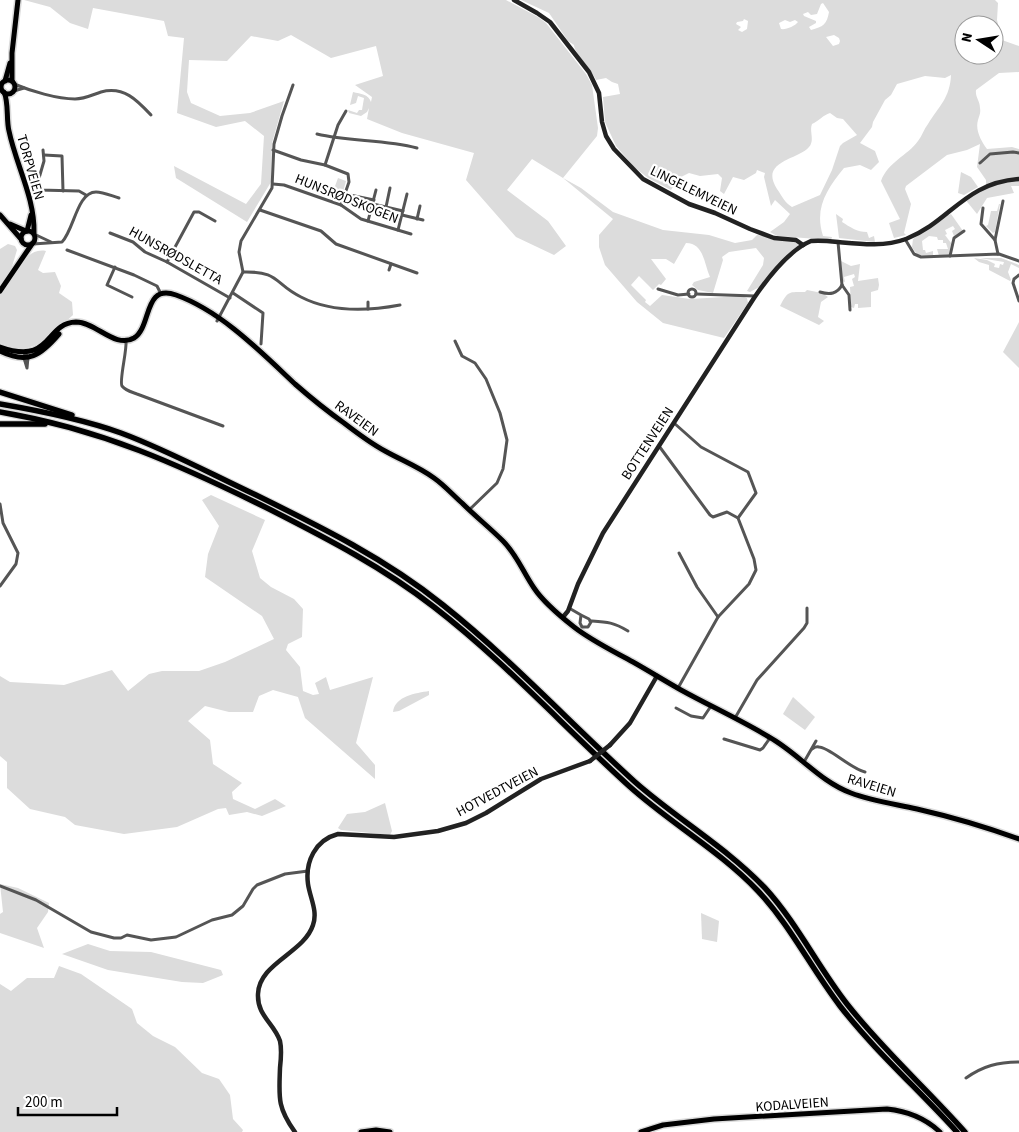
<svg xmlns="http://www.w3.org/2000/svg" width="1019" height="1132" font-family="'Source Sans 3',sans-serif">
<style>
.green{fill:#dcdcdc;fill-rule:evenodd}
.lines{fill:none;stroke-linecap:round;stroke-linejoin:round}
.primary-casing{stroke:#dbdbdb;stroke-width:8}
.trunk-casing{stroke:#dbdbdb;stroke-width:8}
.motorway-casing{stroke:#dbdbdb;stroke-width:8}
.minor{stroke:#555;stroke-width:3}
.secondary{stroke:#222;stroke-width:4.5}
.primary{stroke:#000;stroke-width:5}
.trunk{stroke:#000;stroke-width:5}
.motorway{stroke:#000;stroke-width:5.5}
.secondary-bridge{stroke:#222;stroke-width:4.5}
.labels{text-anchor:middle;stroke-width:4.5;stroke-linejoin:round;paint-order:stroke}
.street-label{font-size:14px;fill:#000;stroke:#fff}
</style>
<rect width="100%" height="100%" fill="#fff"/>
<g class="green">
<path d="M 24,0 L 506,0 L 538,17 L 546,23 L 586,74 L 592,85 L 598,128 L 597,136 L 563,178 L 581,188 L 613,212 L 663,230 L 709,235 L 735,243 L 752,240 L 757,235 L 793,239 L 803,245 L 763,285 L 750,292 L 747,291 L 763,265 L 764,258 L 756,248 L 729,252 L 722,257 L 723,260 L 713,293 L 698,290 L 692,285 L 694,282 L 710,277 C 704,264 704,243 686,243 L 674,264 L 666,259 L 651,259 L 666,279 L 661,285 L 659,284 L 653,290 L 639,276 L 631,285 L 646,300 L 645,302 L 650,306 L 662,295 L 690,299 L 741,296 L 747,298 L 748,303 L 724,338 L 663,323 L 637,302 L 605,265 L 599,247 L 599,235 L 613,219 L 563,178 L 532,159 L 507,190 L 548,221 L 566,246 L 554,255 L 516,237 L 466,180 L 474,153 L 402,133 L 367,119 L 369,108 L 367,112 L 361,116 L 349,113 L 348,110 L 357,113 L 359,110 L 362,110 L 364,98 L 358,96 L 356,103 L 350,105 L 353,92 C 361,94 368,94 371,102 L 372,97 L 355,85 L 383,76 L 376,46 L 331,58 L 291,35 L 278,41 L 251,36 L 227,61 L 189,60 L 187,92 L 191,103 L 220,116 L 250,113 L 284,101 L 272,143 L 271,182 L 247,222 L 176,178 L 174,166 L 246,204 L 261,184 L 264,136 L 245,121 L 216,127 L 177,113 L 184,38 L 168,36 L 164,21 L 93,8 L 88,29 L 70,23 L 50,7 Z"/>
<path d="M 521,0 L 995,0 L 998,3 L 997,20 L 1002,40 L 1019,46 L 1019,72 L 999,73 L 976,90 C 975,97 980,101 980,108 C 981,113 979,116 978,120 C 975,130 981,141 987,149 L 1012,147 L 1019,149 L 1019,186 L 1011,186 L 1014,193 L 987,198 L 977,214 L 964,198 L 986,186 L 986,180 L 977,167 L 980,144 L 967,150 L 947,155 L 906,186 L 905,189 L 911,204 L 904,233 L 906,235 L 894,238 L 889,223 L 900,219 L 881,181 C 888,162 907,156 918,141 C 922,136 924,129 928,124 C 939,106 950,98 951,75 L 945,78 L 925,76 L 897,84 L 891,95 L 885,100 L 873,122 L 872,127 L 860,143 L 875,151 L 879,162 L 871,170 L 860,165 L 844,168 C 827,189 814,208 823,236 L 832,237 L 831,240 L 777,236 L 770,232 L 784,222 L 790,214 L 775,200 L 771,206 L 764,177 L 765,173 L 757,170 L 756,173 L 744,180 L 733,177 L 724,194 L 720,191 L 722,178 L 718,174 L 700,176 L 689,173 L 681,177 L 684,184 L 682,186 L 673,187 L 671,190 L 648,178 L 634,167 L 616,146 L 605,122 L 603,97 L 620,94 L 618,84 L 612,82 L 606,78 L 596,80 C 592,70 574,53 574,45 L 568,41 L 549,13 ZM 823,3 L 829,12 C 827,24 823,27 811,30 L 809,27 L 816,23 L 816,21 L 804,16 L 803,14 L 808,12 L 811,15 L 817,14 L 821,4 ZM 744,19 L 748,21 L 747,29 L 742,32 L 738,30 L 741,27 L 736,24 L 737,22 L 743,21 ZM 785,20 L 790,22 L 795,20 L 798,22 C 795,26 786,30 781,29 L 779,23 ZM 964,25 L 994,25 L 994,55 L 964,55 ZM 834,35 L 839,38 L 840,41 L 839,44 L 833,46 L 826,37 ZM 830,113 L 837,118 L 843,119 L 857,135 L 843,143 L 840,146 L 832,170 L 820,195 L 792,207 C 785,203 782,196 777,189 C 759,161 798,160 809,147 C 815,140 809,131 812,124 C 819,121 823,115 830,113 Z"/>
<polygon points="961,172 971,177 978,187 964,195 958,193"/>
<polygon points="338,178 346,181 343,192 334,189"/>
<polygon points="999,204 1000,204 995,232 993,233 986,226 988,225 991,211 997,211"/>
<path d="M 947,213 L 949,215 L 951,214 L 963,231 L 954,236 L 952,231 L 955,229 L 953,226 L 945,230 L 947,234 L 945,235 L 951,243 L 949,255 L 939,256 L 937,249 L 948,249 L 946,243 L 943,243 L 943,240 L 938,240 L 937,237 L 929,236 L 922,241 L 923,250 L 925,250 L 926,253 L 933,251 L 933,255 C 923,256 917,257 912,247 L 913,239 Z"/>
<path d="M 836,214 L 843,219 L 842,222 C 850,227 857,232 867,232 L 869,238 L 874,236 L 875,242 L 839,238 Z"/>
<path d="M 8,244 L 15,246 L 17,250 L 11,270 L 16,273 C 23,262 30,248 46,251 L 38,270 L 43,273 L 55,272 L 61,286 L 59,293 L 72,302 L 73,315 C 60,326 44,344 27,348 C 18,350 9,346 0,343 L 0,249 Z"/>
<polygon points="974,258 987,260 995,264 994,267 999,268 1000,264 1003,265 1004,262 980,258 1001,258 1019,265 1019,268 1011,264 1008,272 1011,280 1010,281 989,270 989,265 979,262"/>
<polygon points="841,261 851,266 860,264 858,281 878,278 879,285 878,290 871,292 871,307 858,308 858,304 855,304 854,308 851,307 850,287 854,286 852,279 855,277 854,274 844,277 845,282 842,281"/>
<path d="M 807,290 L 822,293 L 828,297 L 821,302 L 818,317 L 824,321 L 819,325 L 780,306 C 788,291 788,292 805,292 Z"/>
<polygon points="1019,322 1019,368 1003,352"/>
<polygon points="211,495 265,520 252,551 260,578 271,587 294,599 303,609 302,637 288,644 286,650 300,667 303,691 313,695 319,694 315,683 326,677 330,690 373,677 356,743 375,765 375,779 305,718 298,697 273,690 259,696 253,712 229,712 205,706 188,721 210,740 213,764 242,783 232,792 233,799 255,809 275,799 286,806 262,816 247,812 229,815 226,808 218,809 177,827 124,834 75,825 65,817 30,809 7,788 7,762 0,756 0,676 10,682 64,685 112,670 128,691 149,674 162,671 199,671 225,662 274,639 262,616 205,577 208,554 219,526 202,500"/>
<path d="M 429,691 L 429,695 L 399,711 L 393,712 C 395,696 416,693 429,691 Z"/>
<polygon points="793,697 815,717 805,730 783,714"/>
<polygon points="385,803 392,831 390,835 341,830 338,828 347,814 365,812"/>
<polygon points="0,884 18,888 49,903 48,912 37,928 44,948 0,933 0,914 3,912"/>
<polygon points="701,913 719,921 717,942 702,939"/>
<polygon points="88,944 110,951 151,952 221,970 223,975 203,983 182,982 108,970 62,954"/>
<polygon points="59,966 81,974 132,1009 137,1023 153,1036 175,1047 202,1073 219,1079 230,1095 233,1119 243,1130 242,1132 0,1132 0,984 11,991 27,978 54,978"/>
</g>
<g class="lines">
<defs>
<g id="primary">
<polyline points="0,215 21,239"/>
<polyline points="10,224 26,231"/>
<path d="M 0,347 C 53,366 44,323 76,322 C 96,322 115,349 134,338 C 152,327 143,283 176,295 C 221,311 261,352 295,384 C 311,398 327,411 344,423 C 357,433 370,443 385,451 C 401,460 419,467 434,478 C 444,485 453,495 462,503 C 475,516 490,528 503,541 C 517,555 523,572 534,588 C 544,603 560,616 574,627 C 592,641 613,651 633,662 C 649,671 665,681 681,690 C 710,706 741,720 769,737 C 798,753 819,781 851,793 C 872,801 895,804 917,809 C 952,817 986,827 1019,839"/>
<path d="M 0,351 C 28,365 41,355 59,334"/>
<polyline points="361,1132 376,1130 390,1132"/>
<path d="M 641,1132 L 663,1125 L 714,1119 L 887,1109 C 907,1111 925,1118 940,1132"/>
</g>
<g id="trunk">
<circle cx="8" cy="87" r="7"/>
<polyline points="5,81 10,63"/>
<polyline points="12,81 12,53 18,0"/>
<path d="M 4,92 C 9,103 6,119 9,131 C 16,165 35,198 34,233"/>
<circle cx="28" cy="238" r="7"/>
<polyline points="27,231 31,215"/>
<polyline points="0,291 32,244"/>
</g>
<g id="motorway">
<polyline points="0,392 72,415"/>
<path d="M 0,404 C 41,411 82,419 121,433 C 167,450 211,474 256,495 C 321,527 386,559 443,605 C 511,659 571,724 635,782 C 677,819 726,847 765,888 C 797,923 818,967 847,1004 C 883,1050 927,1089 965,1132"/>
<path d="M 0,412 C 101,429 180,465 271,510 C 328,539 384,568 434,607 C 504,661 564,727 629,786 C 670,823 720,851 758,891 C 790,925 811,968 840,1006 C 875,1051 918,1089 957,1132"/>
<polyline points="0,424 45,424"/>
</g>
</defs>
<use href="#primary" class="primary-casing"/>
<use href="#trunk" class="trunk-casing"/>
<use href="#motorway" class="motorway-casing"/>
<g class="minor">
<polyline points="0,83 3,83"/>
<path d="M 14,84 C 31,91 57,99 75,99 C 84,99 92,95 101,92 C 124,86 137,100 151,115"/>
<polyline points="0,88 2,89"/>
<polyline points="14,91 24,88"/>
<path d="M 317,134 C 350,142 384,139 417,148"/>
<polyline points="43,150 44,161 37,185 39,190 79,191 86,195"/>
<polyline points="273,150 301,160 325,165 348,174 349,182 341,205"/>
<polyline points="44,155 62,156 63,191"/>
<polyline points="980,163 990,154 1013,152 1019,153"/>
<polyline points="325,165 338,125 346,111"/>
<polyline points="273,184 284,185 341,205 361,219 411,234"/>
<polyline points="345,194 374,200"/>
<polyline points="373,204 403,211"/>
<polyline points="386,207 390,188"/>
<polyline points="983,208 981,224 995,240"/>
<polyline points="260,210 321,231 336,244 417,273"/>
<polyline points="402,215 423,220"/>
<polyline points="417,219 420,206"/>
<polyline points="368,221 376,190"/>
<polyline points="398,230 407,194"/>
<polyline points="110,233 133,242 145,252 167,262 230,298"/>
<polyline points="34,234 51,242"/>
<polyline points="905,239 914,254 921,257 999,254 1019,261"/>
<polyline points="838,242 842,285"/>
<path d="M 33,244 L 62,242 C 74,230 77,192 96,192 C 103,192 112,196 119,198"/>
<polyline points="67,250 134,275 157,286 161,294"/>
<polyline points="998,254 995,240 1003,201"/>
<polyline points="950,256 954,238 964,231"/>
<polyline points="167,262 194,212 199,212 215,221"/>
<polyline points="115,267 107,285 132,297"/>
<polyline points="389,270 391,264"/>
<path d="M 243,272 C 280,271 274,284 301,297 C 330,312 368,311 400,305"/>
<polyline points="1019,275 1014,279 1013,283 1019,301"/>
<polyline points="842,285 849,295 850,310"/>
<circle cx="692" cy="293" r="4"/>
<polyline points="658,289 678,295 689,294"/>
<path d="M 820,292 C 830,295 837,294 842,285"/>
<polyline points="233,293 263,313 261,344"/>
<polyline points="696,294 755,296"/>
<polyline points="368,302 368,309"/>
<polyline points="217,321 243,272 239,252 241,241 272,188 274,144 282,116 293,85"/>
<path d="M 126,341 C 127,351 119,381 122,386 C 126,391 132,392 137,394 L 223,426"/>
<polyline points="455,341 462,356 475,363 486,379 500,413 507,440 503,469 497,483 469,510"/>
<polygon points="25,353 28,357 27,368 24,358"/>
<polyline points="674,423 701,447 748,472 756,493 738,518 754,559 756,570 749,584 718,617 678,688"/>
<polyline points="659,446 710,515 713,517 727,512 738,518"/>
<polyline points="0,504 3,523 18,553 16,564 0,586"/>
<polyline points="679,553 697,587 718,617"/>
<polyline points="569,608 581,615 580,623 582,627 588,627 591,622 589,619 581,615"/>
<path d="M 590,621 C 607,622 613,622 628,631"/>
<polyline points="676,708 691,716 703,718 711,706"/>
<polyline points="735,718 757,680 804,628 807,623 807,608"/>
<polyline points="724,739 760,750 763,748 770,738"/>
<path d="M 812,749 C 815,747 816,746 819,747 C 829,747 851,769 865,772"/>
<polyline points="804,762 816,741"/>
<polyline points="0,886 36,900 91,932 114,938 121,938 127,935 151,940 176,937 212,920 232,915 243,906 253,889 257,885 285,874 308,871"/>
<path d="M 966,1078 C 983,1066 998,1062 1019,1062"/>
</g>
<g class="secondary">
<polyline points="514,0 537,13 550,22 589,72 599,93 602,122 606,136 614,149 643,179 689,204 715,213 750,229 774,238 796,240 803,245"/>
<path d="M 563,617 L 568,611 L 578,584 L 603,533 L 754,298 C 767,279 789,250 811,241 C 820,240 829,241 838,242 C 860,244 884,247 906,239 C 950,222 964,183 1019,179"/>
<polyline points="610,745 630,723 657,676"/>
<path d="M 295,1132 C 277,1107 279,1097 280,1068 C 281,1059 282,1050 280,1041 C 274,1023 257,1016 258,994 C 259,963 304,953 313,925 C 318,911 310,898 308,884 C 305,862 315,840 338,834 L 394,837 L 438,831 L 466,823 L 486,813 L 541,779 L 590,761"/>
</g>
<use href="#primary" class="primary"/>
<use href="#trunk" class="trunk"/>
<use href="#motorway" class="motorway"/>
<polyline class="secondary-bridge" points="590,761 610,745"/>
</g>
<g class="labels">
<g class="street-label">
<text transform="translate(31 167) rotate(74)" y="5">TORPVEIEN</text>
<text transform="translate(694 190) rotate(26)" y="5">LINGELEMVEIEN</text>
<text transform="translate(347 198) rotate(22)" y="5">HUNSRØDSKOGEN</text>
<text transform="translate(176 255) rotate(29)" y="5">HUNSRØDSLETTA</text>
<text transform="translate(357 418) rotate(36)" y="5">RAVEIEN</text>
<text transform="translate(647 443) rotate(-57)" y="5">BOTTENVEIEN</text>
<text transform="translate(872 785) rotate(17)" y="5">RAVEIEN</text>
<text transform="translate(497 791) rotate(-28)" y="5">HOTVEDTVEIEN</text>
<text transform="translate(792 1104) rotate(-4)" y="5">KODALVEIEN</text>
</g>
</g>
<g transform="translate(979 40) rotate(282)"><circle r="24" fill="#ffffff" stroke="#999999"/>
<path d="M0-4L9 19L0 12L-9 19Z" fill="#000000"/>
<text y="-8" font-size="14" font-weight="bold" text-anchor="middle" fill="#000000">N</text>
</g>
<path d="M18 1107v8h99v-8" fill="none" stroke="#000000" stroke-width="2.5"/>
<text x="25" y="1107" font-size="15" fill="#000000" stroke="#ffffff" stroke-width="4" paint-order="stroke">200 m</text>
</svg>
